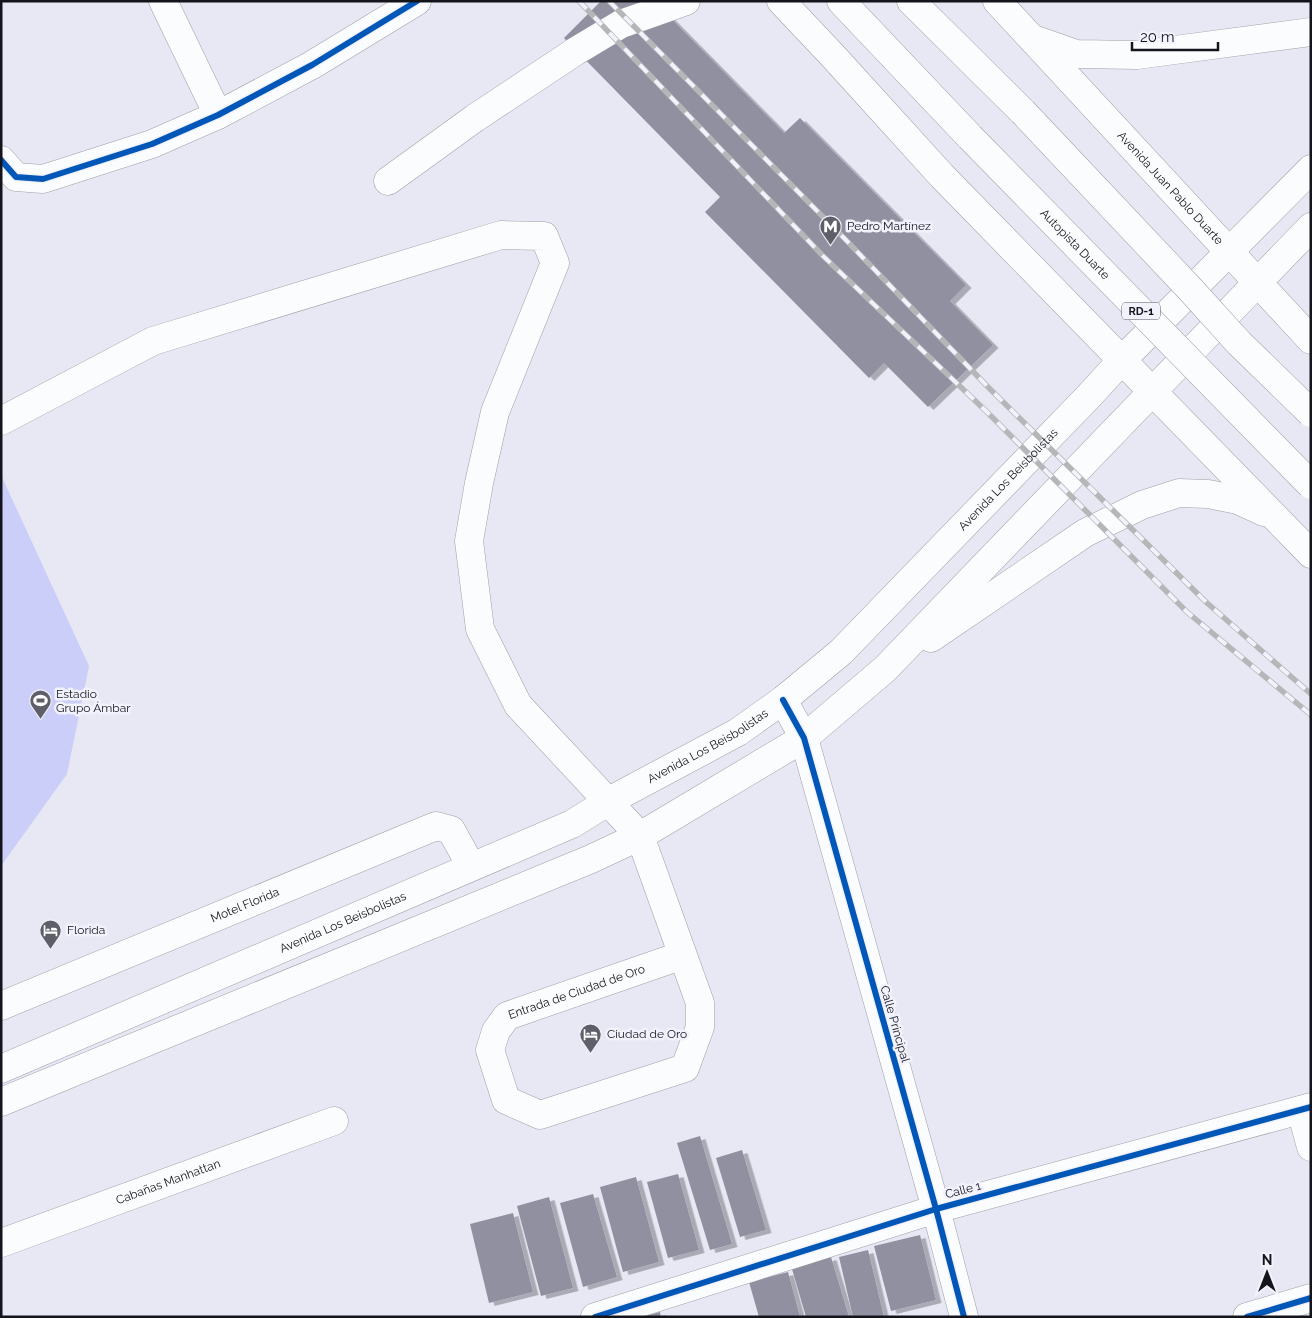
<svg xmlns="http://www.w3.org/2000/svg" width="1312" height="1318" font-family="Raleway,sans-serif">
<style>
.green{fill:#cacef8}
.building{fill:#9090a0;filter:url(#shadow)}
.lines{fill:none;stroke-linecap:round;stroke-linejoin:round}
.minor-casing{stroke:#9e9fa8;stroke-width:29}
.major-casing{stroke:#9e9fa8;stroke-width:29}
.highway-casing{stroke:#9e9fa8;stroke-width:29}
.minor{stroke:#fbfcfd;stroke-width:28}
.major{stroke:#fbfcfd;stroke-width:28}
.highway{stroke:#fbfcfd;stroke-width:28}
.rail-casing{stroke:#b6b6b9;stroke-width:5.5}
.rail{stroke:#f1f2fb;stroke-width:4;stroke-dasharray:11;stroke-linecap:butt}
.highway-bridge-casing{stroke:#9e9fa8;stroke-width:29;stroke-linecap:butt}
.highway-bridge{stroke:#fbfcfd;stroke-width:28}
.cycleway-casing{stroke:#f1f2fb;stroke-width:9}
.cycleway{stroke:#0057b8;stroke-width:6}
.labels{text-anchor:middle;stroke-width:5;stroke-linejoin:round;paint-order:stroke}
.shield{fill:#f1f2fb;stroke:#56575f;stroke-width:1}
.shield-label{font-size:11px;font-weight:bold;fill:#14151c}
.street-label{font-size:12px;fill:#14151c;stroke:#f1f2fb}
.poi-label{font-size:12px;fill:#14151c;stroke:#f1f2fb;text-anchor:start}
</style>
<defs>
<filter id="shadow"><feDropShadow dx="5.5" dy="3" stdDeviation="0" flood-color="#0004"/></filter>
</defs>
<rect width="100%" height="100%" fill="#e7e8f4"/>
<polygon class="green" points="1,475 89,666 67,774 1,866"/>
<g class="building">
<polygon points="601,1 654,1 784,133 800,118 966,285 950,301 993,345 928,407 884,363 869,378 705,212 720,197 564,38"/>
<polygon points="700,1136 732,1244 710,1250 677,1143"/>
<polygon points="742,1150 766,1230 740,1237 716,1158"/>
<polygon points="678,1174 699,1250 668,1258 647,1182"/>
<polygon points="636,1177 659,1262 623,1272 600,1187"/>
<polygon points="593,1194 617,1277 583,1287 560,1203"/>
<polygon points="549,1197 573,1288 541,1296 517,1206"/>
<polygon points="513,1213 533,1292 489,1303 470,1224"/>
<polygon points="920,1235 936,1300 891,1311 874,1246"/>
<polygon points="868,1250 884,1317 853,1317 839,1257"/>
<polygon points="831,1257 849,1317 806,1317 792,1269"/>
<polygon points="788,1272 800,1317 759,1317 749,1282"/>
<polygon points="660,1312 661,1317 645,1317 645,1316"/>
</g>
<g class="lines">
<defs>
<g id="minor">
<polyline points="163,1 218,115"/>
<polyline points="1,160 16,177 43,179 152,144 218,115 312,65 417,1"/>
<polyline points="388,181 475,118 576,51 621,24 686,1"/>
<path id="s1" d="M 1,421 L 153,341 L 501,235 L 544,236 L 555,263 L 495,412 L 479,483 L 469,541 L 480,629 L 518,705 L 640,836 L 700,1003 L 700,1027 L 685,1068 L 540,1115 L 506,1100 L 490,1050 L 496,1031 L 507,1016 L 683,955"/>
<polyline points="783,700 804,738 936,1209 964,1317"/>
<path id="s2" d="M 1,1006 L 436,826 L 451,830 L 471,866"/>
<polyline points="1301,1110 1311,1147"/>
<path id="s3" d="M 1,1243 L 334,1121"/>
<polyline points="595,1317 936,1209 1311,1107"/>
<polyline points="1247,1317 1311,1298"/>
</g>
<g id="major">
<polyline points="781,1 833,56 942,176 1311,554"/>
<path id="s4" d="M 997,1 L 1311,340"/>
<polyline points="1033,39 1076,54 1137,55 1311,32"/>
<polyline points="931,638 1085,533 1142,505 1179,493 1208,494 1238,500 1264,512"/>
<path id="s5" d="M 1,1069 L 572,824 L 609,801 L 738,732 L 783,700 L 841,652 L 1089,396 L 1122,360 L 1311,169"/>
<polyline points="1,1102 591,859 640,836 804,738 885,669 1311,227"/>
</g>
<g id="highway">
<polyline points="841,1 970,137"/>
<polyline points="911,1 1023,112"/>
</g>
</defs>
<use href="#minor" class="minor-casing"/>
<use href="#major" class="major-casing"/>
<use href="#highway" class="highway-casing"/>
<use href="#minor" class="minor"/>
<use href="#major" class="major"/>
<use href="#highway" class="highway"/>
<defs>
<g id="rail">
<polyline points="579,1 822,255 987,412 1187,612 1311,715"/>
<polyline points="609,1 843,237 989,388 1206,602 1311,694"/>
</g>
</defs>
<use href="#rail" class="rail-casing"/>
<use href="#rail" class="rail"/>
<defs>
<g id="highway-bridge">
<polyline points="1023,112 1191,290 1239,343 1311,413"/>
<path id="s6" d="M 970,137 L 1311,485"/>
</g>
</defs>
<use href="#highway-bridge" class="highway-bridge-casing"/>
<use href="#highway-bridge" class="highway-bridge"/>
<defs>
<g id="cycleway">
<polyline points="1,160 16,177 43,179 152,144 218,115 312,65 417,1"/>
<polyline points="783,700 804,738 936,1209 964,1317"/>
<polyline points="595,1317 936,1209 1311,1107"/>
<polyline points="1247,1317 1311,1298"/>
</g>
</defs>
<use href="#cycleway" class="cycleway-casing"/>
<use href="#cycleway" class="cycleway"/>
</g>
<defs>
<symbol id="metro-pin" viewBox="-11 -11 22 30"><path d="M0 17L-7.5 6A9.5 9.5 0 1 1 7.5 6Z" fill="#5e5f68" stroke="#f1f2fb"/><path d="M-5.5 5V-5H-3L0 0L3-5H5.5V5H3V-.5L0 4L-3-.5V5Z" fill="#fff"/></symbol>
<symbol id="stadium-pin" viewBox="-11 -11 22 30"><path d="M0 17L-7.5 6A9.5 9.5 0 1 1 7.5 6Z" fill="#5e5f68" stroke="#f1f2fb"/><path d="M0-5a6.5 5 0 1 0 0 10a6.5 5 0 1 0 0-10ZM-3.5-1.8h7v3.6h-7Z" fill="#fff"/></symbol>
<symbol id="hotel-pin" viewBox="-11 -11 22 30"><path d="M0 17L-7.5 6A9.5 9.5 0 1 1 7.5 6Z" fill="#5e5f68" stroke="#f1f2fb"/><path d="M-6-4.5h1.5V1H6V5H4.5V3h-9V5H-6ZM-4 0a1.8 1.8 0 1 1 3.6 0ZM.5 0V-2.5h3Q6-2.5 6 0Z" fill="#fff"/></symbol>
</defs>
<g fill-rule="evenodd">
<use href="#metro-pin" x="818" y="214" width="25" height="34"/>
<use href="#stadium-pin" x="28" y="688" width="25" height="34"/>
<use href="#hotel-pin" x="38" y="918" width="25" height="34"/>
<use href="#hotel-pin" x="578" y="1022" width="25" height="34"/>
</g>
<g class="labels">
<rect class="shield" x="1122" y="302.5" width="38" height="17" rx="4"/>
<g class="shield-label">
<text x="1141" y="315">RD-1</text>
</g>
<g class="street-label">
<text dy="4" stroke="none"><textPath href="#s4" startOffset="255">Avenida Juan Pablo Duarte</textPath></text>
<text dy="4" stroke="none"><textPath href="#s6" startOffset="150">Autopista Duarte</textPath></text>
<text dy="4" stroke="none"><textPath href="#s5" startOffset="1182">Avenida Los Beisbolistas</textPath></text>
<text dy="4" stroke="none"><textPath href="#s5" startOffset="778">Avenida Los Beisbolistas</textPath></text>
<text dy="4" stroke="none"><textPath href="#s2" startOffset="264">Motel Florida</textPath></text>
<text dy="4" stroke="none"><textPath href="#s5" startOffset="372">Avenida Los Beisbolistas</textPath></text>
<text dy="4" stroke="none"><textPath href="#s1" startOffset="1852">Entrada de Ciudad de Oro</textPath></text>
<text transform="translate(895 1024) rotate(74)" y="4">Calle Principal</text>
<text dy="4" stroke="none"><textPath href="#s3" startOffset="178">Cabañas Manhattan</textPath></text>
<text transform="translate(963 1190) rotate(-15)" y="4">Calle 1</text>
</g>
<g class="poi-label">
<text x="847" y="230">Pedro Martínez</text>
<text x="56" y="698">Estadio<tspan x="56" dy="14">Grupo Ámbar</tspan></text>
<text x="67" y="934">Florida</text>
<text x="607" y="1038">Ciudad de Oro</text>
</g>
</g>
<rect width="1312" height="1318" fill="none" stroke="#14151c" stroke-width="5"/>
<g transform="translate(1267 1273)" stroke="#f1f2fb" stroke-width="4" paint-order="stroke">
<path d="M0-4L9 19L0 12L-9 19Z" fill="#14151c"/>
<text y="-8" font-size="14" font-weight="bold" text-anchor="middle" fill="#14151c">N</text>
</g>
<path d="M1132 42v8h86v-8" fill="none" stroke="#14151c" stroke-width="2.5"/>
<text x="1140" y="42" font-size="15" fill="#14151c" stroke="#f1f2fb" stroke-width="4" paint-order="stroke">20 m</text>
</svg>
